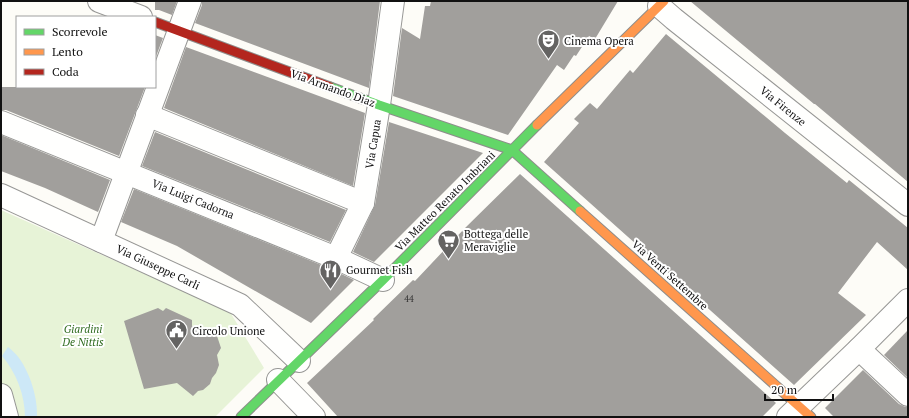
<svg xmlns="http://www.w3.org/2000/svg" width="909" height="418" font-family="'PT Serif',serif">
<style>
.green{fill:#e7f3d7}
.water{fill:#cde8f7}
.building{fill:#a19f9c}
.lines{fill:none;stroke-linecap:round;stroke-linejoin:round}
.street-casing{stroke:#979795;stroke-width:24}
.fast-casing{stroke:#8e8d8b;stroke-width:11}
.slow-casing{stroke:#8e8d8b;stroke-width:11}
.jam-casing{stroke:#8e8d8b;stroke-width:11}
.street{stroke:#fffffe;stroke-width:22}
.fast{stroke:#63d668;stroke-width:9}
.slow{stroke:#ff974d;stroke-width:9}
.jam{stroke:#b3261e;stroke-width:9}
.labels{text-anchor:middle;stroke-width:4;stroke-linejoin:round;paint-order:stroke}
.number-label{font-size:9px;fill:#353434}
.poi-label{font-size:11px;fill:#111;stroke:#fff;text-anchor:start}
.street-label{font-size:11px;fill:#111;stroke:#fff}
.park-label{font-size:11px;font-style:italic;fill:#2f6b1f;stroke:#fff}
</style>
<rect width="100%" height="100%" fill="#fdfcf7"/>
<polygon class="green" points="1,210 230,312 264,368 215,417 1,417"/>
<path class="water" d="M 8,347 C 12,350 16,354 19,358 C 30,373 38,398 37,417 L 25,417 C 25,395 16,372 2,356 Z"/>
<g class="building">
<polygon points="155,1 177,1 172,15 159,10 155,10"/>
<polygon points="202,1 380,1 369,88 195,23 202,5"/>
<polygon points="431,1 618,1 595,39 589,36 576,56 574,55 564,70 557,65 508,135 393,96 402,28 420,39 425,6 430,6"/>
<polygon points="690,1 908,1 908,182 815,104 814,104"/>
<polygon points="666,34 785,133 847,183 849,180 908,228 908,270 877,242 838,293 866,315 794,385 544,162 579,123 574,119 590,103 597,109 630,70 633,73"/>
<polygon points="155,35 163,38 155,59"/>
<polygon points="186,47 365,113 353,186 164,108"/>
<polygon points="1,87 145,87 119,156 6,110 1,110"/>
<polygon points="389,122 483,153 374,262 353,252 375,205"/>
<polygon points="155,132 346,210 330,242 142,166"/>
<polygon points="1,135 110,180 98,212 45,188 1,171"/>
<polygon points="520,174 776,403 762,417 338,417 307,383 374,320 373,319 413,280 415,281 464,229"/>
<polygon points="134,189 331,269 354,280 311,323 177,246 121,222"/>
<polygon points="158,308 163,311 166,308 192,320 192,326 217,336 221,348 217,355 219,365 216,373 212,378 210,384 203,390 198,391 193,396 177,383 144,389 124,321"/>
<polygon points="908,330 908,378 884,355"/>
<polygon points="863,370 899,404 905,407 908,407 908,417 834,417 825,408"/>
</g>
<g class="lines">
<defs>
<g id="street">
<polyline points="99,1 141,17"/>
<polyline points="659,6 674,19 908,205"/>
<polyline points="147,115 363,203"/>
<polyline points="1,122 336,258 383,280"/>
<polyline points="1,195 240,305 299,361"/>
<polyline points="101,241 190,1"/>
<polyline points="336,258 363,203 379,105 393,1"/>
<polyline points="859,349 908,395"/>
<polyline points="278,380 314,417"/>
<polyline points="1,395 7,417"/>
<polyline points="788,417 859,349 908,300"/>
</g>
<g id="fast">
<polyline points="330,87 379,105 512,150 580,211"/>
<polyline points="241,417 383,280 537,125"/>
</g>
<g id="slow">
<polyline points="537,125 664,1"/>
<polyline points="580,211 811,417"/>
</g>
<polyline id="jam" points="155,22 330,87"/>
</defs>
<use href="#street" class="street-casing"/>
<use href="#fast" class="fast-casing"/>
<use href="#slow" class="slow-casing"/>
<use href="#jam" class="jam-casing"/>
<use href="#street" class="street"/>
<use href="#fast" class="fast"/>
<use href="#slow" class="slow"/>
<use href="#jam" class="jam"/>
</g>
<defs>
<symbol id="theatre-pin" viewBox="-11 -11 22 30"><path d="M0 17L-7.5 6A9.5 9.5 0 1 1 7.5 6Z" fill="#646362" stroke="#fff"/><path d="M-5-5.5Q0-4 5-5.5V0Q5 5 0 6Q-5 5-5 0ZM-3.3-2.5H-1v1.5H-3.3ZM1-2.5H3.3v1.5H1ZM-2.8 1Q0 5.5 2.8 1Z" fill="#fff"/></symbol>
<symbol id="supermarket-pin" viewBox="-11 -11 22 30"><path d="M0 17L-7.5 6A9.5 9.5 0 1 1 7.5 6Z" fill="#646362" stroke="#fff"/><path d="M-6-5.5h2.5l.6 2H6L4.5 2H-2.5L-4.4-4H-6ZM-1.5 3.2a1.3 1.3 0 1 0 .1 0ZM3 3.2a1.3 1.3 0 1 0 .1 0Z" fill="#fff"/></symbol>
<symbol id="restaurant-pin" viewBox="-11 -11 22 30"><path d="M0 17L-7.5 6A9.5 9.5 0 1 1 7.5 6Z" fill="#646362" stroke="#fff"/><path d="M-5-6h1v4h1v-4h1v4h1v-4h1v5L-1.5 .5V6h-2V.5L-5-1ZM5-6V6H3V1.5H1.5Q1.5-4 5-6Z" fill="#fff"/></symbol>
<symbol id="civic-pin" viewBox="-11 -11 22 30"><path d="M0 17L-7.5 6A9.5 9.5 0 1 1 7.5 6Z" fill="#646362" stroke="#fff"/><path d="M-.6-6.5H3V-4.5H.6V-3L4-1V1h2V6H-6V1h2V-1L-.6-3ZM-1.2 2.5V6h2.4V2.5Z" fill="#fff"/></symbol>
</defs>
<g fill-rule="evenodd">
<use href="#theatre-pin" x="536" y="28" width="25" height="34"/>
<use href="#supermarket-pin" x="436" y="228" width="25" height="34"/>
<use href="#restaurant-pin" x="318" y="258" width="25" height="34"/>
<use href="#civic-pin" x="164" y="318" width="25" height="34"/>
</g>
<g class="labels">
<g class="number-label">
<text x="409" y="302">44</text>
</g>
<g class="poi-label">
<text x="564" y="45">Cinema Opera</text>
<text x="464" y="238">Bottega delle<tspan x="464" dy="13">Meraviglie</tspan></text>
<text x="346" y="274">Gourmet Fish</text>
<text x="192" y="335">Circolo Unione</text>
</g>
<g class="street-label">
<text transform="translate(333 88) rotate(20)" y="4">Via Armando Diaz</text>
<text transform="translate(783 106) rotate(39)" y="4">Via Firenze</text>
<text transform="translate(373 144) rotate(-81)" y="4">Via Capua</text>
<text transform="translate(193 199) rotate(22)" y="4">Via Luigi Cadorna</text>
<text transform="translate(445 201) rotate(-45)" y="4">Via Matteo Renato Imbriani</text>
<text transform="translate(158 267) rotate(25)" y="4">Via Giuseppe Carli</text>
<text transform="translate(670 275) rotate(42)" y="4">Via Venti Settembre</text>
</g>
<g class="park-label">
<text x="83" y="333">Giardini<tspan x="83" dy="13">De Nittis</tspan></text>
</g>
</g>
<rect width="909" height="418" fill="none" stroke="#111111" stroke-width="4"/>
<rect x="16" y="16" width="140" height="72" fill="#ffffff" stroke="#a0a0a0"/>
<rect x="24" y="29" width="20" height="6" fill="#63d668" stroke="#a0a0a0"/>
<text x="52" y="36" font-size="12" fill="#111111">Scorrevole</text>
<rect x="24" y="49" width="20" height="6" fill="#ff974d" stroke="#a0a0a0"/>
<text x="52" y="56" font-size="12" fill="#111111">Lento</text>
<rect x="24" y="69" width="20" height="6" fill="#b3261e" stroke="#a0a0a0"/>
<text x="52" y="76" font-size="12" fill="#111111">Coda</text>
<path d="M765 394v6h68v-6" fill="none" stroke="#111111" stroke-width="2"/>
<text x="771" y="394" font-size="12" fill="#111111" stroke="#ffffff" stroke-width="3" paint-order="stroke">20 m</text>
</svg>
